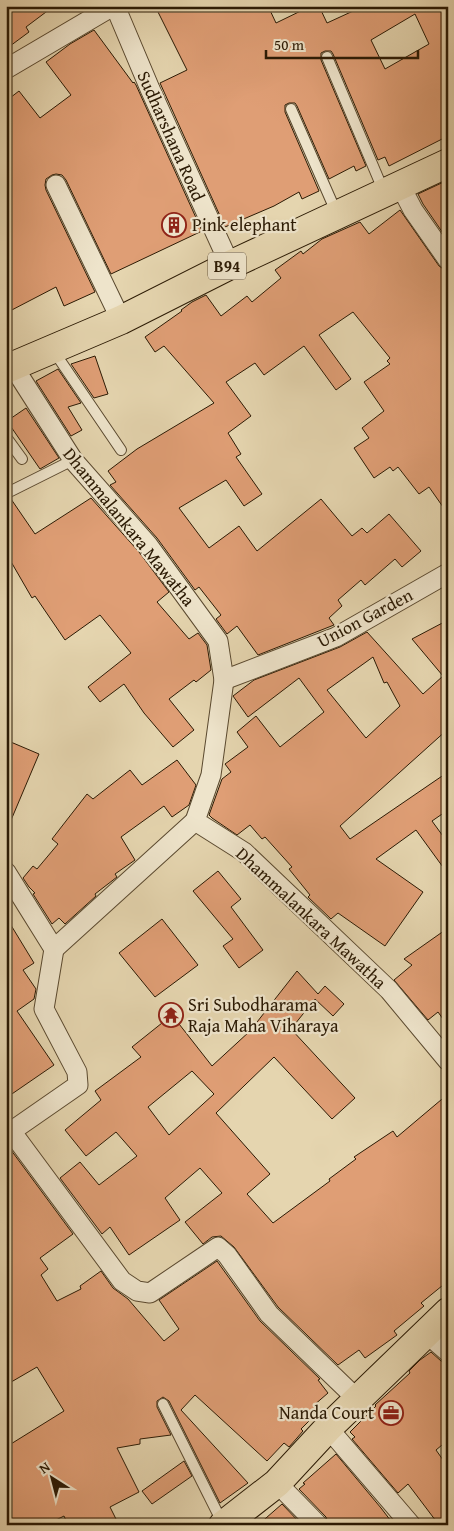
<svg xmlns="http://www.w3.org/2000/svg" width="454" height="1531" font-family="'Gentium Book Plus',serif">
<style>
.building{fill:#df9e75;stroke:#2b1a04;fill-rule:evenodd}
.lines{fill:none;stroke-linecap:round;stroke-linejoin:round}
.service-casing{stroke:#5a492f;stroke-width:12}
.minor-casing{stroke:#5a492f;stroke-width:21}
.primary-casing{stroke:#2b1a04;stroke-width:30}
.service{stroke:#eee4cb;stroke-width:10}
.minor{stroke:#eee4cb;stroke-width:19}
.primary{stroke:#e5d5af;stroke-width:28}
.labels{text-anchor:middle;stroke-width:4.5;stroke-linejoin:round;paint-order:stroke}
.shield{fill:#eee4cb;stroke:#665740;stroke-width:1}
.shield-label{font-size:16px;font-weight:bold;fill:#2b1a04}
.street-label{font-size:18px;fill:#2b1a04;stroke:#eee4cb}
.poi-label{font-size:18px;fill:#2b1a04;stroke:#eee4cb;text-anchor:start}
</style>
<rect width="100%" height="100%" fill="#e5d5af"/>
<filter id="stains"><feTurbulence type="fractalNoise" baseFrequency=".004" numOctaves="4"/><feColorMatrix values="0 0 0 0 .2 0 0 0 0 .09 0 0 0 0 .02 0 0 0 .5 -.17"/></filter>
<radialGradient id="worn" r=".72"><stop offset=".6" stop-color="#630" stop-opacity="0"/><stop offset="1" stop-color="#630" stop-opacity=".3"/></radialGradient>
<g class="building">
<polygon points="6,6 54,6 26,27 29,32 6,49"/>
<path d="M 155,6 L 268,6 L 276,23 L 311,6 L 319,6 L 327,23 L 364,6 L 448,6 L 448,136 L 389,166 L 385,157 L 378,160 L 333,54 L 331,51 L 325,51 L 321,53 L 321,60 L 366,166 L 356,171 L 354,166 L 329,179 L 297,106 L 295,103 L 289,103 L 285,105 L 285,112 L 319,191 L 302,199 L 299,192 L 274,206 L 225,227 L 160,83 L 187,70 ZM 415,14 L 429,44 L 385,69 L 371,40 Z"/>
<polygon points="94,30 133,83 134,82 136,85 202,231 111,274 66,180 62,175 56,174 52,175 46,179 45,185 46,190 95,292 64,306 56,287 6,313 6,101 19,91 40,118 71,95 46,62 70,44"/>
<polygon points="448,180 448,239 447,239 423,204 418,194"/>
<polygon points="400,210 439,266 448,272 448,514 429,487 419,494 398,467 393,471 390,467 374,478 354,448 369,438 362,428 384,411 364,382 390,364 387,361 390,358 353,312 319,335 351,379 336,390 304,346 264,375 255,363 226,382 251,416 228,433 241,454 236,457 262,494 244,506 226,480 179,508 209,548 239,526 257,551 321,499 352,536 362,528 367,533 389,514 421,551 402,567 395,559 365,585 361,580 338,600 342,606 329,618 334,625 258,655 237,626 227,634 216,619 221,615 199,587 195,590 157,538 110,485 116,482 108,471 137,449 214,403 164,346 155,352 145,337 182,311 181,310 192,302 206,295 221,316 247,296 252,302 281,278 275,270 301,251 303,254 322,239 360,222 369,234"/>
<polygon points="95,356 108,394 94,398 71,364"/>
<polygon points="58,369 81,403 68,407 82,430 71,436 36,381"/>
<polygon points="26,408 59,458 40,469 7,421"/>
<polygon points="91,498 139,552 169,592 157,602 189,639 198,633 207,645 211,670 196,682 194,680 169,699 194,730 173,747 144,713 124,684 100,702 88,687 131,653 100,615 65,640 35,596 32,598 6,553 6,500 11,499 35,534"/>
<path d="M 448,620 L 448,729 L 340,826 L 350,839 L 448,772 L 448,810 L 432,821 L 448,843 L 448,874 L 416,830 L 376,859 L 423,892 L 385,946 L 338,913 L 331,919 L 308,897 L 310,895 L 289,869 L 292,867 L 265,837 L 262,839 L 250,825 L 237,835 L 212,818 L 209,815 L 222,779 L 231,772 L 225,764 L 248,747 L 237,732 L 256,716 L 280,747 L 324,712 L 299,678 L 248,717 L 233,696 L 254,680 L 340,647 L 367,632 L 423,694 L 443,676 L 412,639 ZM 373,657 L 384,683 L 387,682 L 400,706 L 366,738 L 327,690 Z"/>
<polygon points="6,740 39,754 6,832"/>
<polygon points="177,760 196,785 189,805 172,817 164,806 121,837 135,860 115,874 117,877 95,894 96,896 65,924 59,918 52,924 33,894 35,893 29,887 23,878 33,866 37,869 58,844 52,839 87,794 93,799 130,770 142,785"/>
<polygon points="218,871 241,899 231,907 263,950 239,968 223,946 233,939 193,891"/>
<polygon points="6,917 34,963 23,970 36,989 34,999 17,1011 54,1065 6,1098"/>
<polygon points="162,919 198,965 155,997 119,953"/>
<polygon points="448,928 448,1026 438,1012 428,1020 394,980 412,965 404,959"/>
<path d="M 297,971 L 318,994 L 325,986 L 344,1004 L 333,1016 L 315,999 L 291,1029 L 355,1098 L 332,1119 L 274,1057 L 216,1113 L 270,1174 L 247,1194 L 273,1223 L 330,1181 L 329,1179 L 356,1159 L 354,1157 L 393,1131 L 397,1137 L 448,1094 L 448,1281 L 421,1303 L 424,1306 L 394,1331 L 397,1335 L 365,1358 L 359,1350 L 338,1365 L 278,1307 L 234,1247 L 221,1236 L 212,1237 L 203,1244 L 185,1222 L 222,1193 L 200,1168 L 165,1198 L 180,1220 L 129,1255 L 110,1227 L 102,1234 L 60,1178 L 80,1162 L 99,1185 L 137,1156 L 116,1132 L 86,1156 L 65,1130 L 101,1100 L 95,1091 L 141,1057 L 132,1047 L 172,1015 L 212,1066 L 250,1031 ZM 192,1071 L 214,1094 L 169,1135 L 148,1107 Z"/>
<polygon points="6,1146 8,1146 73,1234 40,1258 48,1269 41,1275 57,1301 81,1289 80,1286 101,1271 113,1288 128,1299 164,1341 179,1329 159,1300 217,1261 260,1321 320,1379 318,1380 328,1393 313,1406 319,1411 301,1429 303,1431 297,1438 289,1447 284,1443 267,1461 195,1395 181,1410 248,1483 220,1503 169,1401 163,1397 157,1401 157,1407 171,1435 140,1439 140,1444 117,1448 139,1492 110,1507 119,1525 68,1525 64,1516 46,1525 6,1525 6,1447 64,1411 37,1367 6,1385"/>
<polygon points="431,1352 441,1361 448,1363 448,1440 436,1450 448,1467 448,1525 439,1525 408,1484 398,1493 352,1439 355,1437 350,1432 376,1406 375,1405 410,1373 409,1371 420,1360"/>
<polygon points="336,1454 381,1508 394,1525 329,1525 326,1517 299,1489 305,1484 303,1483"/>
<polygon points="184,1461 192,1476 152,1504 142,1491"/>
<polygon points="282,1504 302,1525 258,1525"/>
</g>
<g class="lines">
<defs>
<g id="service">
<polyline points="327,57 384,192"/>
<polyline points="291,109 337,214"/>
<polyline points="53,350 121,450"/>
<polyline points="6,437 22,459"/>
<polyline points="7,493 73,460"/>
<polyline points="163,1404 223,1524"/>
</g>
<g id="minor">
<polyline points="115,6 150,89 230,265"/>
<polyline points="6,69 113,6"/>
<polyline points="56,185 121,320"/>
<polyline points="400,185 413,210 448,260"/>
<polyline points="13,366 73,460 148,545 218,641 224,680 211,775 195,821 244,852 389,990 448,1061"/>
<polyline points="224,680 336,637 448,573"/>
<polyline points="6,872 54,949 44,1009 77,1072 78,1085 6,1135"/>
<polyline points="54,949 195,821"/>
<polyline points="11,1131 122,1281 137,1291 150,1293 218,1247 227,1255 269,1314 357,1399"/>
<polyline points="426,1333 448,1352"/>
<polyline points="328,1428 411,1525"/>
<polyline points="277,1483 318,1525"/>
</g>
<g id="primary">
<polyline points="6,369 121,320 230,265 448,163"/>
<polyline points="223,1525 277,1483 328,1428 448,1312"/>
</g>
</defs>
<use href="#service" class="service-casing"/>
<use href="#minor" class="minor-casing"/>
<use href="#primary" class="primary-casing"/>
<use href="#service" class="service"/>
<use href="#minor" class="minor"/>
<use href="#primary" class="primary"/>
</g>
<defs>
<symbol id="building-ring" viewBox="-11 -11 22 22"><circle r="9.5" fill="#eee4cb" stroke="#8f2418" stroke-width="1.5"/><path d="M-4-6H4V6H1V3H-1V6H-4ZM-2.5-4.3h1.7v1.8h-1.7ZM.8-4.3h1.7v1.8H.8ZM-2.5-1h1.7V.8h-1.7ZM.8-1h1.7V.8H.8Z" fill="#8f2418"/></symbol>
<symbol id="temple-ring" viewBox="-11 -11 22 22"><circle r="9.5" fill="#eee4cb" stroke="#8f2418" stroke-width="1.5"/><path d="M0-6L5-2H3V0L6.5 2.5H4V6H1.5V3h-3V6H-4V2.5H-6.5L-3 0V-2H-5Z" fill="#8f2418"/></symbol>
<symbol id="office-ring" viewBox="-11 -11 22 22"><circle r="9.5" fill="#eee4cb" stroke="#8f2418" stroke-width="1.5"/><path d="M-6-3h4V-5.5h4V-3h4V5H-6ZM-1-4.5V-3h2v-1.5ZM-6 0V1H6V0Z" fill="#8f2418"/></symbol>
</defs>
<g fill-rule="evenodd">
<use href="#building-ring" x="160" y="211" width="28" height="28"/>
<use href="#temple-ring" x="157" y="1001" width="28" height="28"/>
<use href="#office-ring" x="377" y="1399" width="28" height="28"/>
</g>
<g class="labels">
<rect class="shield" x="208" y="252.5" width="38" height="27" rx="4"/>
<g class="shield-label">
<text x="227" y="272">B94</text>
</g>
<g class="street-label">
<text transform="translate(171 136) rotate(66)" y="6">Sudharshana Road</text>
<text transform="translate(129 527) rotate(51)" y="6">Dhammalankara Mawatha</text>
<text transform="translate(365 618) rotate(-28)" y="6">Union Garden</text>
<text transform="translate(311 918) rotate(43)" y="6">Dhammalankara Mawatha</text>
</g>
<g class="poi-label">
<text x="192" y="231">Pink elephant</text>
<text x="188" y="1011">Sri Subodharama<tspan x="188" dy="21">Raja Maha Viharaya</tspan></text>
<text x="374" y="1419" text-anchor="end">Nanda Court</text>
</g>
</g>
<rect width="454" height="1531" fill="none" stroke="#e5d5af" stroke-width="25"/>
<rect x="8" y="8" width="439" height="1516" fill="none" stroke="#2b1a04" stroke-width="2.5"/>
<rect x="12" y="12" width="429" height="1506" fill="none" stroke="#2b1a04"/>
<g transform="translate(52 1478) rotate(324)" stroke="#eee4cb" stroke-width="4" paint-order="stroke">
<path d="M0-4L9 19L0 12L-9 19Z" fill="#2b1a04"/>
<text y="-8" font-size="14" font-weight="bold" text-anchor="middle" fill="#2b1a04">N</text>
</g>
<path d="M266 50v8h152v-8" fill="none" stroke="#2b1a04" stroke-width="2.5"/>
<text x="274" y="50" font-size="15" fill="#2b1a04" stroke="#eee4cb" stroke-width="4" paint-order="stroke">50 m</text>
<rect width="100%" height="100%" filter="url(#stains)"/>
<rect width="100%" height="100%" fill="url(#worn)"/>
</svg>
